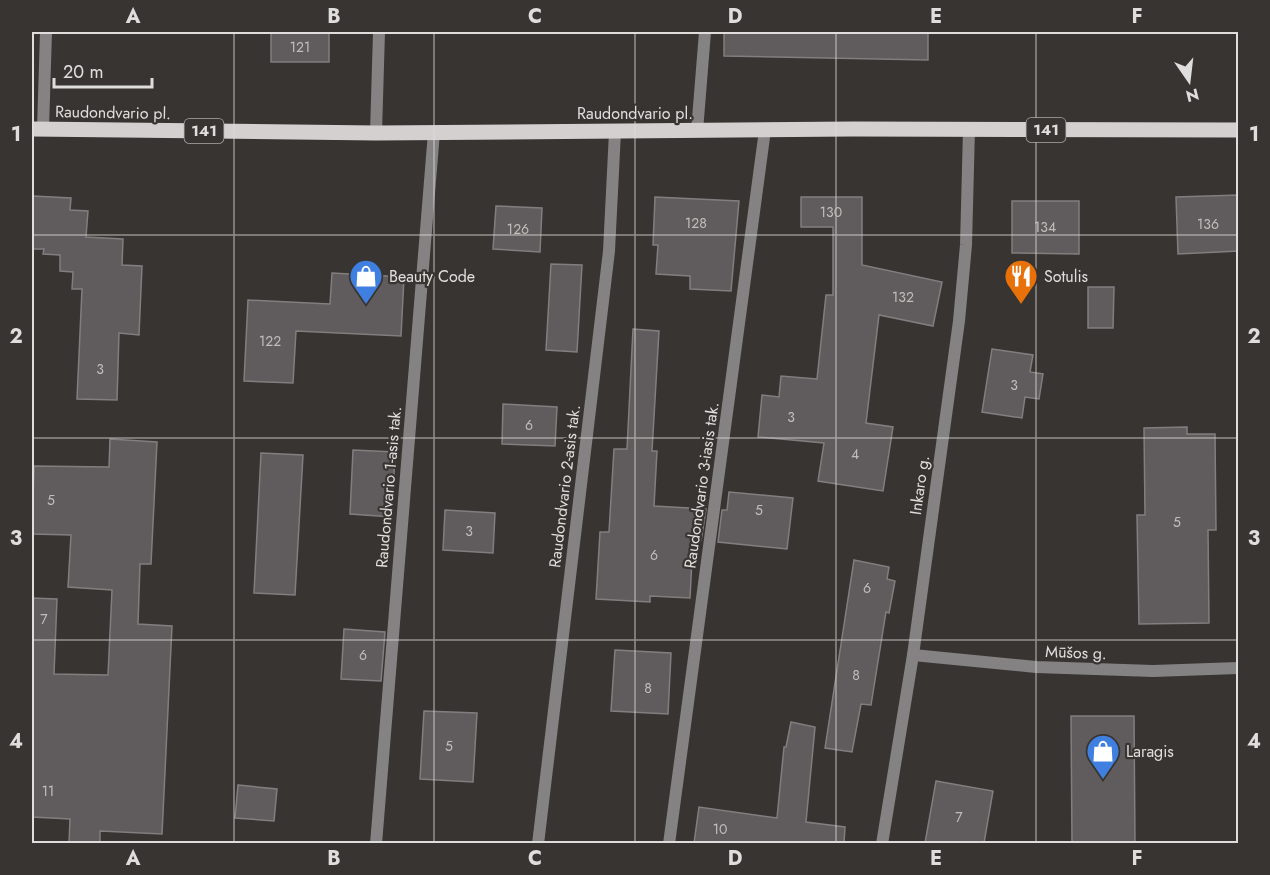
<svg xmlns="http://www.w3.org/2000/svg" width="1270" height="875" font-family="Jost,sans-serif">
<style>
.building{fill:#605c5d;stroke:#827e80;stroke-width:1.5}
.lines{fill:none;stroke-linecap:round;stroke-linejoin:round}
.minor{stroke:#848282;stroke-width:12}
.primary{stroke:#d4d0d0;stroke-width:15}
.grid{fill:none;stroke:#e0dedc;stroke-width:1.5;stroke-opacity:0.55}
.labels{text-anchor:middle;stroke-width:4.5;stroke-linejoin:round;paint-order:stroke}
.number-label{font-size:14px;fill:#c0bebc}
.shield{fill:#373431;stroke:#adaba9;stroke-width:1.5}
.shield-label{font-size:15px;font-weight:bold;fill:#e0dedc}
.street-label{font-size:16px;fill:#e0dedc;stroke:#373431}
.poi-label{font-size:16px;fill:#e0dedc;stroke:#373431;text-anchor:start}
.neatline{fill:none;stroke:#e0dedc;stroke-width:2}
.grid-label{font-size:20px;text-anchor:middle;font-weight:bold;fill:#e0dedc}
</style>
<rect width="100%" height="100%" fill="#373431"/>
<g class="building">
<rect x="271" y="32" width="58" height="30"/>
<polygon points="724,32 928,32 928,60 724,56"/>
<polygon points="1239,195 1239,251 1178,254 1176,197"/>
<polygon points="33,196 71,198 70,210 88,211 86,237 123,239 122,265 142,266 139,335 119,333 117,400 77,399 82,289 72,289 73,272 60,271 60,255 43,254 44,249 32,249"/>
<polygon points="655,197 739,201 731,291 690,289 690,276 656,274 658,245 653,245"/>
<polygon points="801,197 862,197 862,265 942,282 933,326 879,315 866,423 893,427 883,491 818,481 824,443 758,437 762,395 779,397 781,376 817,379 826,295 833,295 833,227 801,227"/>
<polygon points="1012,201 1079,201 1079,254 1012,253"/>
<polygon points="496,206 542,208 540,252 493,249"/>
<polygon points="551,264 582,265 577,352 546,350"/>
<polygon points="332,273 404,277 401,336 296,331 293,383 244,381 248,300 330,304"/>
<polygon points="1088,287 1114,287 1113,328 1088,328"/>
<polygon points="633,329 659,331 652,451 657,451 654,506 706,509 701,541 693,540 690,598 650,596 650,602 596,599 600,532 609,532 614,449 627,449"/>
<polygon points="992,349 1033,355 1030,372 1043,374 1039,399 1025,397 1022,418 982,412"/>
<polygon points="503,404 557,407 555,446 502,444"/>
<polygon points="1187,427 1187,434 1215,434 1216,530 1208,530 1209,623 1139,624 1137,515 1145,515 1144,428"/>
<polygon points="110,439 157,442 151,564 140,564 138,624 172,626 162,834 100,831 100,843 69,843 70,819 32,817 32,598 57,599 54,674 108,675 112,590 68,587 71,535 32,534 34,466 109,467"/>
<polygon points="353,450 395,452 392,517 350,514"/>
<polygon points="261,453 303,455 295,595 254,593"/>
<polygon points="729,492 793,498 787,549 718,542 722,510 727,510"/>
<polygon points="445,510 495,513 493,553 443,550"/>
<polygon points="854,560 889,567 887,579 895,581 889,613 886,612 871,705 861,704 852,752 825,748"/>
<polygon points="344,629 385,632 381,681 341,679"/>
<polygon points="615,650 671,653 668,714 611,711"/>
<polygon points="424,711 477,713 473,782 420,779"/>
<polygon points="1071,716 1134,716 1135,843 1072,843"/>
<polygon points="791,722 815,727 806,822 845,827 844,843 694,843 699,807 777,818 784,747 786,747"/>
<polygon points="936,781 993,791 984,843 925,843"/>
<polygon points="238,785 277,789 274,821 235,818"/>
</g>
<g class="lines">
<g class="minor">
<polyline points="43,129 46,32"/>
<polyline points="697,131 705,32"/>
<polyline points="376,133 379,32"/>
<polyline points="913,655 1036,667 1153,671 1238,668"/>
<polyline points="376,844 434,132"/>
<polyline points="538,844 609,251 615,132"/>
<polyline points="669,844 765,130"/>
<polyline points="882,844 913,655 959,321 966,245 969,129"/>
</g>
<polyline class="primary" points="32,129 376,133 853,129 1238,130"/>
</g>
<path class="grid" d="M 234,32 L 234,844M 434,32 L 434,844M 635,32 L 635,844M 836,32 L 836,844M 1036,32 L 1036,844M 32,235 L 1238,235M 32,438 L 1238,438M 32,640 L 1238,640"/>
<defs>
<symbol id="shop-pin" viewBox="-11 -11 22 30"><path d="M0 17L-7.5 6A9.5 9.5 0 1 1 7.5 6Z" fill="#3f7fe0" stroke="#373431"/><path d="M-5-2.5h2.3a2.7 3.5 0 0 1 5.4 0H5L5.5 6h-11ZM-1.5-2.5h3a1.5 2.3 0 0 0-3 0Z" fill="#fff"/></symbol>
<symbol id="restaurant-pin" viewBox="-11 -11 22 30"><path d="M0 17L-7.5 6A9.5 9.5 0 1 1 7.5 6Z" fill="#e8710a" stroke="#373431"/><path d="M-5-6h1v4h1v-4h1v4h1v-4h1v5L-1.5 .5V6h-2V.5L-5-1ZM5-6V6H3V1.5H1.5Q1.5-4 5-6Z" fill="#fff"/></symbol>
</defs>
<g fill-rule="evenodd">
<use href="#shop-pin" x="347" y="257" width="38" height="52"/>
<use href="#restaurant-pin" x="1002" y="257" width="38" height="52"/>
<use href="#shop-pin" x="1084" y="732" width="38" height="52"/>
</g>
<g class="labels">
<g class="number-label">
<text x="300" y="52">121</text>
<text x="831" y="217">130</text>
<text x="696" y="228">128</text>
<text x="1208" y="229">136</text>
<text x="1045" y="232">134</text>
<text x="518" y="234">126</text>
<text x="903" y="302">132</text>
<text x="270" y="346">122</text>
<text x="100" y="374">3</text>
<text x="1014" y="390">3</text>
<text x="791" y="422">3</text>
<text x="529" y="430">6</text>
<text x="855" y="459">4</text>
<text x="51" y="505">5</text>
<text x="759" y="515">5</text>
<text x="1177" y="527">5</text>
<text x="469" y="536">3</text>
<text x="654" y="560">6</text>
<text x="867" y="593">6</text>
<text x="44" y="624">7</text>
<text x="363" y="660">6</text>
<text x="856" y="680">8</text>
<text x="648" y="693">8</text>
<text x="449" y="751">5</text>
<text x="48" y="796">11</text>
<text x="959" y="822">7</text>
<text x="720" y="834">10</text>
</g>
<g class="shield">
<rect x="1026.5" y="118" width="39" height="24" rx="4.5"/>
<rect x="184.5" y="119" width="39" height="24" rx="4.5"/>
</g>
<g class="shield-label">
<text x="1046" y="135">141</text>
<text x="204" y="136">141</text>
</g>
<g class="street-label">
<text transform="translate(113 112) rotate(1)" y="6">Raudondvario pl.</text>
<text x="635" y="119">Raudondvario pl.</text>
<text transform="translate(701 485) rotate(-82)" y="6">Raudondvario 3-iasis tak.</text>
<text transform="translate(919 485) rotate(-82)" y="6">Inkaro g.</text>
<text transform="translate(564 486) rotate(-83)" y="6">Raudondvario 2-asis tak.</text>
<text transform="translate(388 487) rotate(-85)" y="6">Raudondvario 1-asis tak.</text>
<text transform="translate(1076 652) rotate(2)" y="6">Mūšos g.</text>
</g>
<g class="poi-label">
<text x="389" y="282">Beauty Code</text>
<text x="1044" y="282">Sotulis</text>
<text x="1126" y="757">Laragis</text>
</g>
</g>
<rect width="1270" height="875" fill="none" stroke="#373431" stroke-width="66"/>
<g transform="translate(1189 81) rotate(166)" stroke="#373431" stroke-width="4.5" paint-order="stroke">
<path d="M0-4.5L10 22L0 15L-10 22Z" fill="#e0dedc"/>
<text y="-9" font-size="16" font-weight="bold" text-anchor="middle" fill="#e0dedc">N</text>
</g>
<path d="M54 78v9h98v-9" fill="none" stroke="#e0dedc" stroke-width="3"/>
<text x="63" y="78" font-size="18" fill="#e0dedc" stroke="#373431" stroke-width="4.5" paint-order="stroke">20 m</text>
<rect x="33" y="33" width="1204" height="809" class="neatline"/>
<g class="grid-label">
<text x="133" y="23">A</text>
<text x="334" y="23">B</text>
<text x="535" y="23">C</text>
<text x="735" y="23">D</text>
<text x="936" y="23">E</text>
<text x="1137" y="23">F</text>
<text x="16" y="141">1</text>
<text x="1254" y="141">1</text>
<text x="16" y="343">2</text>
<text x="1254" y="343">2</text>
<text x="16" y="545">3</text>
<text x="1254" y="545">3</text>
<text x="16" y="748">4</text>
<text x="1254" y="748">4</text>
<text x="133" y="865">A</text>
<text x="334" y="865">B</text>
<text x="535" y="865">C</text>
<text x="735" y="865">D</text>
<text x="936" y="865">E</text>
<text x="1137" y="865">F</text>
</g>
</svg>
